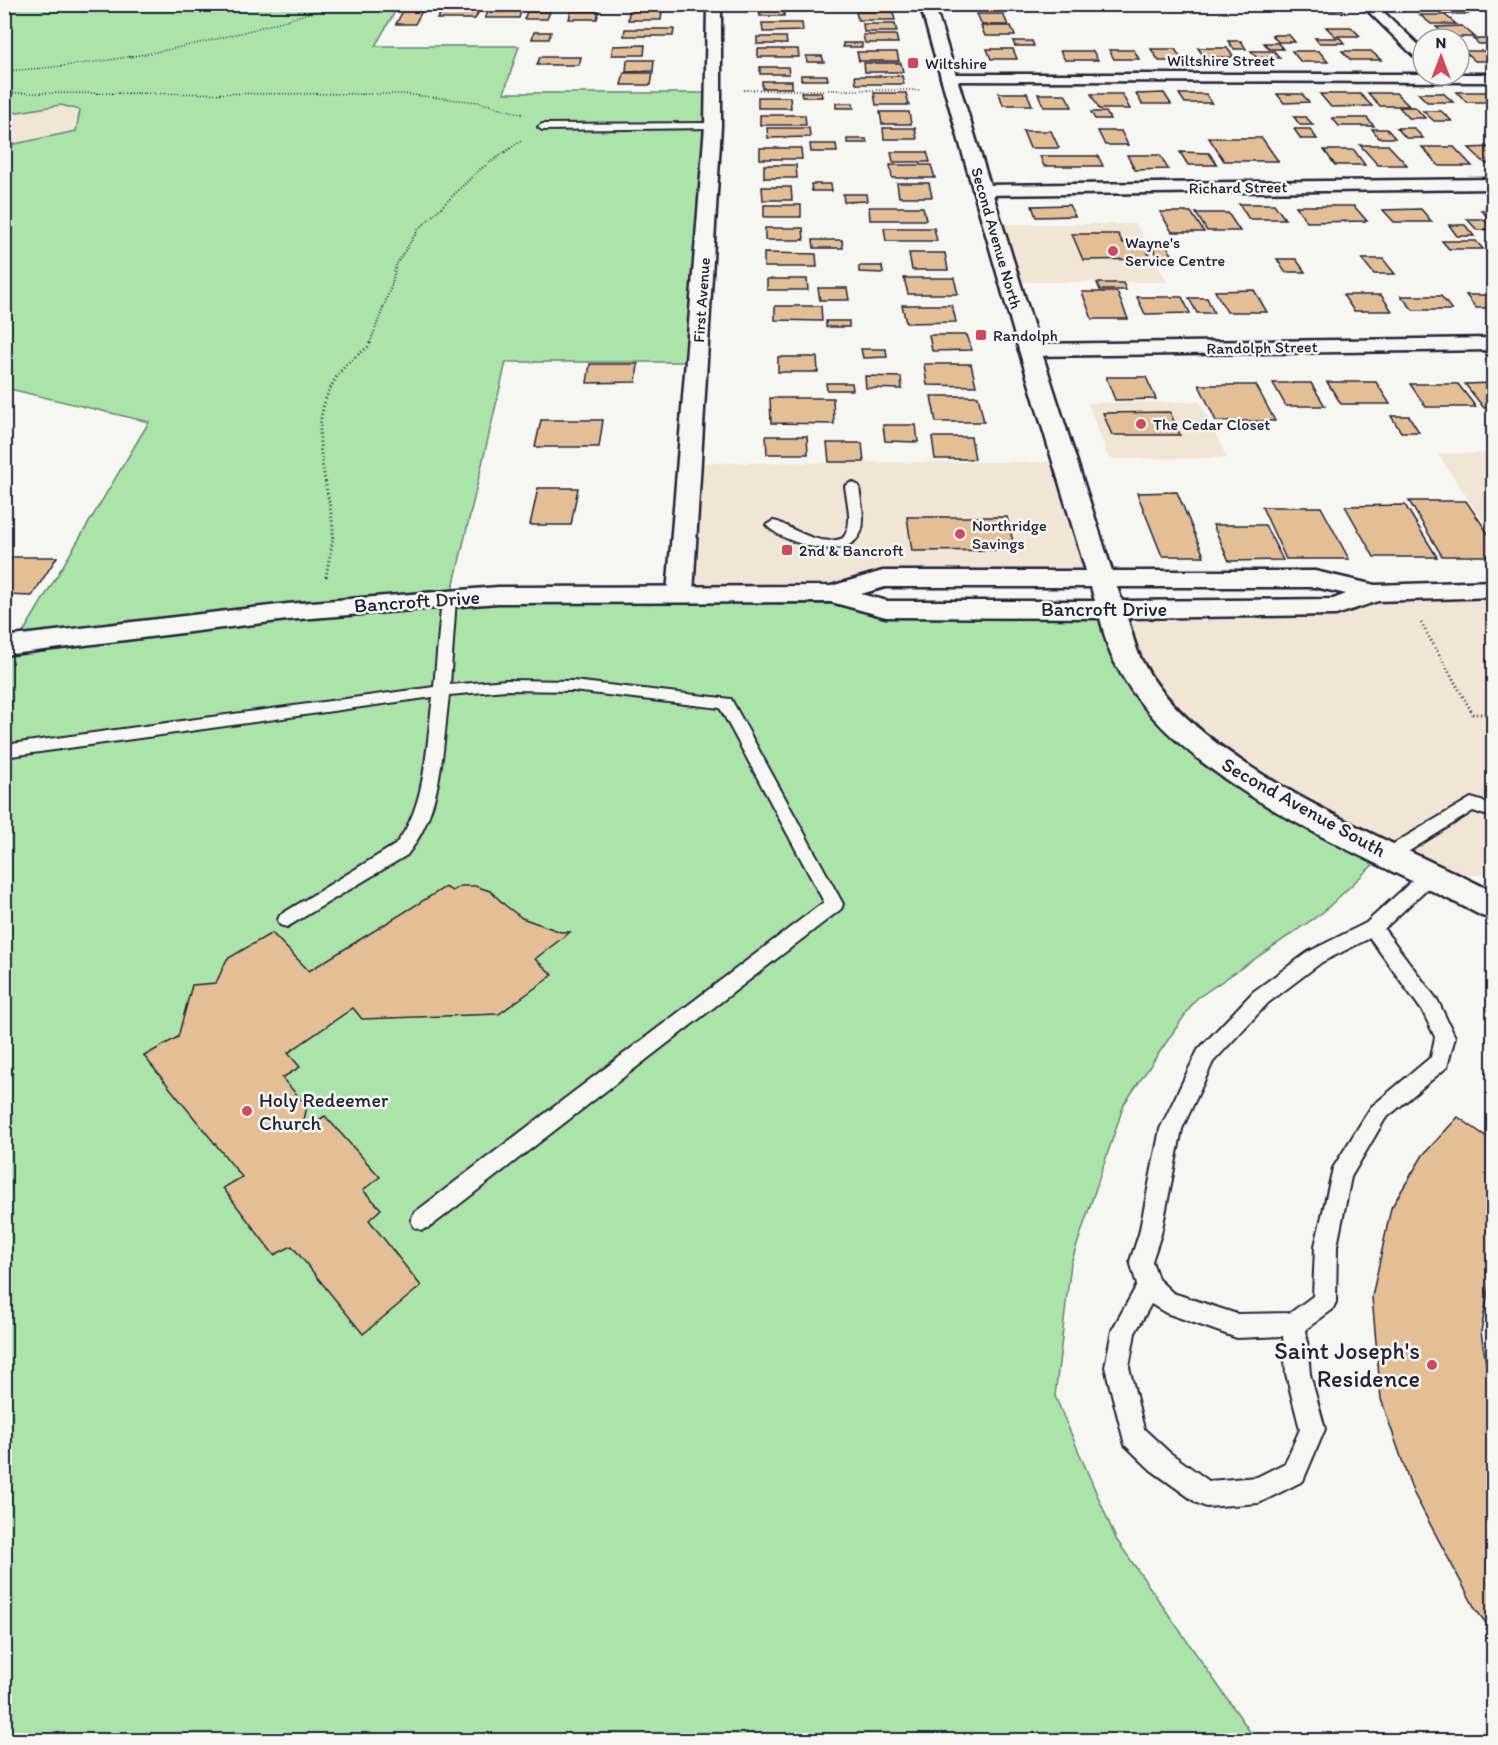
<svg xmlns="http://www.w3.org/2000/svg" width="1498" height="1745" font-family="Itim,sans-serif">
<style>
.built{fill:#f1e5d6}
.green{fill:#aae4a9;stroke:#668372;stroke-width:1.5}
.building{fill:#e4be95;stroke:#22223b;stroke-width:1.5}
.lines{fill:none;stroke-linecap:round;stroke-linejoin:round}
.lane-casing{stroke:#22223b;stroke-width:4}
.street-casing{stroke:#22223b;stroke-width:5}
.secondary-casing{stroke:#22223b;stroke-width:5}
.path-far2{stroke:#22223b;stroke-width:1.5;stroke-dasharray:1 2;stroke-linecap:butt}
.path-far1{stroke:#22223b;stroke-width:2;stroke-dasharray:1 2;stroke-linecap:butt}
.path{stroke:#22223b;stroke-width:3;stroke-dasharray:1 3;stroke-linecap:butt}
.lane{fill:#f6f6f2;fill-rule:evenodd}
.street{fill:#f6f6f2;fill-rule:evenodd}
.secondary{fill:#f6f6f2;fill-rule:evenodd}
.poi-dot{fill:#d1495b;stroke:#f6f6f2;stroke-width:2}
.labels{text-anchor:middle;stroke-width:5;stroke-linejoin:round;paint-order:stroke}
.far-street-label{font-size:16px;fill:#22223b;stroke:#f6f6f2}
.far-poi-label{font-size:16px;fill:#22223b;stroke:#f6f6f2;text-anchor:start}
.street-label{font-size:20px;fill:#22223b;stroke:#f6f6f2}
.poi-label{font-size:20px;fill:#22223b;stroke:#f6f6f2;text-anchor:start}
.near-poi-label{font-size:24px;fill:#22223b;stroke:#f6f6f2;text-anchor:end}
</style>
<rect width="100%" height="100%" fill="#f6f6f2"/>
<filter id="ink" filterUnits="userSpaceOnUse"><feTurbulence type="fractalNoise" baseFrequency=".0167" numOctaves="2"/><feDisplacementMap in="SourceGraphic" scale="12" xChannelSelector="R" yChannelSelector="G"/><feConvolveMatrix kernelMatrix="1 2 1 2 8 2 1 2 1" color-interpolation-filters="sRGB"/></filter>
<g filter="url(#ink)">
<g class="built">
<polygon points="61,105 80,109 76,131 5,146 5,114"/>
<polygon points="995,224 1136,224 1167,282 1013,282"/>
<polygon points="1200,402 1227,458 1109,459 1088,403"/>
<polygon points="1493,453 1494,453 1493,536 1438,454"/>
<polygon points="1063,462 1099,577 882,578 831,592 683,593 691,463"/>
<polygon points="1493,587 1493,875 1424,875 1193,743 1109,611 1338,609 1375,591"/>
</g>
<polygon class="green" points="5,5 399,5 375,46 519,46 504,93 712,93 694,362 506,362 451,596 831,592 886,611 1109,611 1142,689 1377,861 1322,913 1196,999 1124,1104 1071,1263 1055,1396 1116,1539 1256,1740 5,1740 5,643 18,641 149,422 5,388 5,146 76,131 80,110 61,105 5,114"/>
<g class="building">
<rect x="857" y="4" width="31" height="3"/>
<polygon points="1319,4 1338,4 1343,10 1324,10"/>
<polygon points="759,9 784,9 784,16 760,16"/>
<polygon points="1440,10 1463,10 1468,14 1445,14"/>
<polygon points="403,11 422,11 415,24 396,24"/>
<polygon points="442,11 479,11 475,19 437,19"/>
<polygon points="521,11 519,18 485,18 488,12"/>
<polygon points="571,11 599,11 597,19 569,19"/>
<polygon points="629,11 662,11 661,20 628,20"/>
<polygon points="527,12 550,12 547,19 524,19"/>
<polygon points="856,12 893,12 895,20 858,20"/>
<polygon points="977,14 1003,14 1008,25 982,25"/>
<polygon points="1420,15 1445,15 1456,24 1431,24"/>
<polygon points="762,23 802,23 803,31 763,32"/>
<polygon points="863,24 895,24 897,32 864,32"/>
<polygon points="981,26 1011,26 1015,36 985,36"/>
<polygon points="1462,26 1475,37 1448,37 1436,27"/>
<polygon points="1326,27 1351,27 1360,36 1335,36"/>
<polygon points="625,29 674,29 673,36 624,36"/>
<polygon points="534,32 551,32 549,39 532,39"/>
<polygon points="863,35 896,35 898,43 865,43"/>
<polygon points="1272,35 1289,35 1295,42 1278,42"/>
<polygon points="757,37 786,37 787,44 757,44"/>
<polygon points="1315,38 1340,38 1344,43 1319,43"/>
<polygon points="1473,39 1494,39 1494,44 1479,44"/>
<polygon points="1013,41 1032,41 1034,46 1015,46"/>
<polygon points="1228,41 1241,41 1246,49 1234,49"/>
<rect x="843" y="43" width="19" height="4"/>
<polygon points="1264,43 1278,43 1283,49 1269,49"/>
<polygon points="645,45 644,55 612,55 613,46"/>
<polygon points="1198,48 1227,48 1234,57 1204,57"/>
<polygon points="758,49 798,49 799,57 758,57"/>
<polygon points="987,49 1013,49 1017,59 991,59"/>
<polygon points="1151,49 1175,49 1183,61 1159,61"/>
<polygon points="1109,50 1134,50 1139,59 1114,59"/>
<polygon points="1060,51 1093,51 1098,60 1065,60"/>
<polygon points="1251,51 1274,51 1280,58 1257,58"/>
<polygon points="1292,51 1319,51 1328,62 1301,62"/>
<polygon points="1342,51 1371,51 1381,60 1351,60"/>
<polygon points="1464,51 1490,51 1494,54 1494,61 1475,61"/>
<polygon points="857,52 897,52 899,61 859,61"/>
<polygon points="806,56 822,56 824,62 807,62"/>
<polygon points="540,57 581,57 579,65 537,65"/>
<polygon points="627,60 654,60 653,71 626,72"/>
<polygon points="864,63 901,63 903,72 865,72"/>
<polygon points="760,67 788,67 789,74 760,74"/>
<polygon points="624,73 653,73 651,85 621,85"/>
<polygon points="801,75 827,75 828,80 801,80"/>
<polygon points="855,76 902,76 904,84 856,84"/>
<rect x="762" y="81" width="30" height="7"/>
<polygon points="801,92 821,92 822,97 802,97"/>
<polygon points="1457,92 1494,92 1494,102 1466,102"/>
<polygon points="874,93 906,93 909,105 876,105"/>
<polygon points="999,93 1027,93 1032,105 1003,105"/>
<polygon points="1164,93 1171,104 1142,104 1136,94"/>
<polygon points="1368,93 1396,93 1409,106 1380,106"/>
<polygon points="1418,93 1443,93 1453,102 1427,102"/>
<polygon points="1038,94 1065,94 1072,107 1044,107"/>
<polygon points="1091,94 1122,94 1130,109 1099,109"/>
<polygon points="1179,94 1206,94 1212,103 1185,103"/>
<polygon points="1277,94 1302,94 1309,102 1284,103"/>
<polygon points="1320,94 1360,94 1372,106 1331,107"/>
<polygon points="758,97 790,97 791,108 758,108"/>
<polygon points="836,103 853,103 854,108 836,108"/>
<polygon points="1399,107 1415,107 1425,118 1409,118"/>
<polygon points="1423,111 1441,111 1452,121 1434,121"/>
<polygon points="880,112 909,112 911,124 882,124"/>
<polygon points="1091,112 1106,112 1110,119 1095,119"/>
<polygon points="760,115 805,115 806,125 760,125"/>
<polygon points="1294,117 1306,117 1313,125 1300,125"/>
<polygon points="1332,118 1367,118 1374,126 1339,126"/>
<polygon points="767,128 809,128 810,137 768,138"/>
<polygon points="883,128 915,128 917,139 884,139"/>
<polygon points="1397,128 1414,128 1423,138 1406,138"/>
<polygon points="1294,129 1310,129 1317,139 1301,139"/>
<polygon points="1372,129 1387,129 1395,138 1379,138"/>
<polygon points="1023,131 1051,131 1059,148 1030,148"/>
<polygon points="1098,131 1121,131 1128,145 1105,145"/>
<polygon points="1209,138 1262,138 1278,161 1224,161"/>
<polygon points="847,139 866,139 867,143 847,143"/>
<polygon points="810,144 836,144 837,152 811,152"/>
<polygon points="1360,145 1388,145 1407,165 1378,165"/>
<polygon points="1422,147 1454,147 1472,166 1439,166"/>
<polygon points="1494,147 1494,164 1486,164 1469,148"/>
<polygon points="760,148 801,148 802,159 760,159"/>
<polygon points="1324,150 1354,150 1365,165 1335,165"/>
<polygon points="891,152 927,152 930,162 893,162"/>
<polygon points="1180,152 1209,153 1217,165 1188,165"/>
<polygon points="1127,155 1160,155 1168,169 1135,170"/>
<polygon points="1040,156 1098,156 1103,166 1044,166"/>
<polygon points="764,165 796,165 797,178 764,178"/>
<polygon points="890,165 931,165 935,178 892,178"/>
<polygon points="897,183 929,183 932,197 899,197"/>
<polygon points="811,184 831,184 832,191 812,191"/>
<polygon points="762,187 791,187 792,200 763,200"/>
<polygon points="843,194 866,194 867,201 844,202"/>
<polygon points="1239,204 1274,204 1285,219 1249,219"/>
<rect x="764" y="205" width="37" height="12"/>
<polygon points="1069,205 1075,216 1036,217 1032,206"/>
<polygon points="1296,206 1354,206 1367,221 1307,222"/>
<polygon points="869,207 923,207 926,220 870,220"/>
<polygon points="1421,209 1432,222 1394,222 1383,210"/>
<polygon points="1481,210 1494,210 1494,224"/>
<polygon points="1160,212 1191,212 1204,232 1172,232"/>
<polygon points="1196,213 1228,213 1240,231 1207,231"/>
<polygon points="1467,219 1483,219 1494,229 1477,230"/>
<polygon points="1449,225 1465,225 1474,236 1457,236"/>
<polygon points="765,228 803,228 804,240 765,240"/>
<polygon points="884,228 934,228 937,241 886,241"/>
<polygon points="1072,234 1118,234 1123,243 1143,243 1151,259 1083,260"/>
<polygon points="813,240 842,240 843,248 814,248"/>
<polygon points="1442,241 1476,241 1483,249 1449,249"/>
<polygon points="1166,244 1174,258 1159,258 1151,245"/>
<polygon points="764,253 816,254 817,267 764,267"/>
<polygon points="909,253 945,253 948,270 912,270"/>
<polygon points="1277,259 1296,259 1305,272 1285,272"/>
<polygon points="1362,259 1383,259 1395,274 1374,274"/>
<polygon points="859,266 882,266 883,273 859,272"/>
<polygon points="904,278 954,278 958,294 908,294"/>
<polygon points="767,279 807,279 808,290 767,290"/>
<polygon points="1097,283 1123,283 1126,290 1100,290"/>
<polygon points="818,288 847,288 849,300 820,300"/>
<polygon points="1254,290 1267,312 1227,312 1215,291"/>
<polygon points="1082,292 1117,292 1128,319 1092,319"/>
<polygon points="1343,295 1381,295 1392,311 1354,311"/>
<polygon points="1466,295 1494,295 1494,308 1476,308"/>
<polygon points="1401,296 1441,296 1452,310 1413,310"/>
<polygon points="1137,297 1182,297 1190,313 1145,314"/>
<polygon points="1189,298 1207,298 1214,313 1197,313"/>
<polygon points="902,305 952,305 956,322 906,323"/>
<polygon points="775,306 821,306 822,321 775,320"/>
<rect x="826" y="321" width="23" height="6"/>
<polygon points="929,335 967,335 972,350 932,351"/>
<polygon points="861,349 886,349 887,357 863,358"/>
<polygon points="778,357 817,357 818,372 778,372"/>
<polygon points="590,364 638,364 636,382 587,383"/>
<polygon points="924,364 971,364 976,386 927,385"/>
<polygon points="865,376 901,377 902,389 866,388"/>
<polygon points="1106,377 1146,377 1156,399 1115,400"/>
<polygon points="1327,382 1376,382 1390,404 1341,404"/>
<polygon points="826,383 852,383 853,390 827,390"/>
<polygon points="1273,383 1311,383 1325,406 1286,406"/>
<polygon points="1494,383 1494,408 1484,408 1465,384"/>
<polygon points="1410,384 1458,384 1476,407 1426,407"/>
<polygon points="1199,385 1256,385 1275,421 1216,421"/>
<polygon points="931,396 978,396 984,422 936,422"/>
<polygon points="770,398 833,398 834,424 771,423"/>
<polygon points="1170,412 1180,435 1112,435 1103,413"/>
<polygon points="1391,416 1409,416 1419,432 1401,432"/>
<polygon points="541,420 603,420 599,447 535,447"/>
<polygon points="883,425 916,425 918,442 885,441"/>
<polygon points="766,436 807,436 808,454 767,454"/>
<polygon points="932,437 971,437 975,459 935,459"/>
<polygon points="827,443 862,443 864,462 829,462"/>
<polygon points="538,488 578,488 571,525 530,525"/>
<polygon points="1177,492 1204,556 1162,556 1137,493"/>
<polygon points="1409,501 1466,501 1494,542 1494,556 1442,556"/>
<polygon points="1405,505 1437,557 1374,557 1345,506"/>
<polygon points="1262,507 1321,507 1349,559 1286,559"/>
<polygon points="907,517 1007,517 1015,550 912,551"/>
<polygon points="1213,525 1265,525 1283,560 1229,561"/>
<polygon points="13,557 57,557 32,596 4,595 4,570"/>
<polygon points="461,886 475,886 490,891 506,906 522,918 561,932 570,932 535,959 553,975 499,1014 362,1019 353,1008 288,1053 300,1067 282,1078 307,1106 302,1130 325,1116 380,1177 363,1190 381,1209 369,1220 421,1286 363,1334 292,1246 274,1255 223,1188 242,1177 144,1056 178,1037 192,985 216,983 227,959 272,933 309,971 445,887 452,891"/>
<polygon points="1458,1117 1494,1142 1494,1257 1481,1332 1494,1413 1494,1633 1476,1610 1413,1492 1381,1399 1372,1297 1391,1208 1423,1155"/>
</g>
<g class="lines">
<defs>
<g id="lane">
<polygon points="713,123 716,124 716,128 542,130 538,127 542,124"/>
<path d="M 852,482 L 859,486 C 860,500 866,519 861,532 C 848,564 783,543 766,525 L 773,521 L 778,522 C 797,531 822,547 843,538 C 854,524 847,503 845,486 Z"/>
<path d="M 449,594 L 456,598 L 450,685 L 506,680 L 573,681 L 731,699 L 843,904 L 841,909 L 430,1227 L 422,1230 L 414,1227 L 411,1220 L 414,1213 L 824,902 L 720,708 L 573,691 L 506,690 L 449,695 C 442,750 443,810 407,855 L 287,927 L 280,925 L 278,920 L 280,915 L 395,845 C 427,806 426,746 433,697 L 4,757 L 4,745 L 434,687 L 442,598 Z"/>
<polygon points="1471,798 1494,805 1494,818 1473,811 1395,860 1389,862 1383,860 1380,855 1383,850"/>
<path d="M 1430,868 L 1436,870 L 1439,875 L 1436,880 L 1384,929 L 1438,1001 L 1455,1037 L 1447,1067 L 1385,1119 L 1351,1177 L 1337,1246 L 1336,1302 L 1332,1310 L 1306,1329 L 1310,1374 L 1325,1429 L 1303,1481 L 1259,1503 L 1206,1507 L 1197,1503 L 1151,1470 L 1125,1445 L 1105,1367 L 1112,1330 L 1137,1285 L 1130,1261 L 1139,1234 L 1160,1129 L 1198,1050 L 1254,991 L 1308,952 L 1366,923 L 1424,870 ZM 1370,938 L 1423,1012 L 1435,1037 L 1431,1057 L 1371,1107 L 1333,1168 L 1315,1246 L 1313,1296 L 1290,1313 L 1237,1314 L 1173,1293 L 1158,1279 L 1152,1261 L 1161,1234 L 1182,1129 L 1213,1062 L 1268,1003 L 1322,962 ZM 1151,1304 L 1166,1313 L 1237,1338 L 1283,1336 L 1286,1374 L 1300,1429 L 1285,1463 L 1257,1477 L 1209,1481 L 1169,1452 L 1144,1429 L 1129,1367 L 1135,1333 Z"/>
</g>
<g id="street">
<polygon points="707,4 721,4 721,126 693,594 689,600 680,602 671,600 667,594 705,126"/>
<polygon points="1361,4 1375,4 1423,49 1423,61 1418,60"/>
<polygon points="948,74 1494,74 1494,82 943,81 941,78 943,75"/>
<polygon points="1494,179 1494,189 983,195 977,194 974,190 977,186 983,185"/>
<polygon points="1494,338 1494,350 1030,356 1023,354 1019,350 1023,346 1030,344"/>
</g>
<path id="secondary" d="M 920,4 L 934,4 L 1041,350 L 1112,571 L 1315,571 L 1375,585 L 1494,581 L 1494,597 L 1378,601 L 1336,615 L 1127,618 C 1132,632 1135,648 1142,661 C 1197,767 1390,839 1494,892 L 1494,920 L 1482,916 C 1365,854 1175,785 1114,661 C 1107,648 1104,632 1100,618 L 886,617 L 831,602 L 498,603 L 287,620 L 4,655 L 4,637 L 287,604 L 498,587 L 831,586 L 883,571 L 1086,571 L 1019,350 ZM 885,587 L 1091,587 L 1095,601 L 887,601 L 861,594 ZM 1117,587 L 1315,587 L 1346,594 L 1333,599 L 1122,601 Z"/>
</defs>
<use href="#lane" class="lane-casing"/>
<use href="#street" class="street-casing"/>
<use href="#secondary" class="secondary-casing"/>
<g class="path-far2">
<path d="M 4,71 C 119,64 227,41 336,4"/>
<polyline points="744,90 919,90"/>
<polyline points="4,93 403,94 478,102 522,114"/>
<polyline points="505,152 521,141"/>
</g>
<polyline class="path-far1" points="370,343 391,287 396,265 418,230 479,170 507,151"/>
<g class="path">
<path d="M 326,577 C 328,561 334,542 333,527 C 326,469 302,419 344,367 C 351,359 361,353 369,346 L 371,341"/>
<polyline points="1421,623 1473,714 1494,714"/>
</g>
<use href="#lane" class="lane"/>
<use href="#street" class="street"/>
<use href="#secondary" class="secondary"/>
</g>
</g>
<g class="poi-dot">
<rect x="907" y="57" width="12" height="12" rx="3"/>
<circle cx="1113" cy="251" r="6"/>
<rect x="975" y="329" width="12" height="12" rx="3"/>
<circle cx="1141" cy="424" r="6"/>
<circle cx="960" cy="534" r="6"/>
<rect x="781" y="544" width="12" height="12" rx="3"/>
<circle cx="247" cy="1111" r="6"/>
<circle cx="1432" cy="1365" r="6"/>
</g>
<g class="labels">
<g class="far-street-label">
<text x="1221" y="66">Wiltshire Street</text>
<text transform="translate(1238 187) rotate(-1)" y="6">Richard Street</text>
<text transform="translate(997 238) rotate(74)" y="6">Second Avenue North</text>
<text transform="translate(701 300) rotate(-86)" y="6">First Avenue</text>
<text transform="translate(1262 347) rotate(-1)" y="6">Randolph Street</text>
</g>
<g class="far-poi-label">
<text x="925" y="69">Wiltshire</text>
<text x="1125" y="248">Wayne's<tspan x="1125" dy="18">Service Centre</tspan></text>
<text x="993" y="341">Randolph</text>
<text x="1153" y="430">The Cedar Closet</text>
<text x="972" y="531">Northridge<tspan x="972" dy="18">Savings</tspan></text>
<text x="799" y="556">2nd &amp; Bancroft</text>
</g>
<g class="street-label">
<text transform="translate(417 601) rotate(-4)" y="7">Bancroft Drive</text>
<text x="1104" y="616">Bancroft Drive</text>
<text transform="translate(1304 807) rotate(29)" y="7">Second Avenue South</text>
</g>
<g class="poi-label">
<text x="259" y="1107">Holy Redeemer<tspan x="259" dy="23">Church</tspan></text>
</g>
<g class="near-poi-label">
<text x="1420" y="1359">Saint Joseph's<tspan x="1420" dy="28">Residence</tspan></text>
</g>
</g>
<rect width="1498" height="1745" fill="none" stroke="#f6f6f2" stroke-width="24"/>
<rect x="12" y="12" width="1474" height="1721" fill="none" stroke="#22223b" stroke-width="2" filter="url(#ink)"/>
<g transform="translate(1441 57)"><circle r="28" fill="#f6f6f2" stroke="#a1a1a9" stroke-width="1.5"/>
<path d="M0-4.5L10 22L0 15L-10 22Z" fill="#d1495b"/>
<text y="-9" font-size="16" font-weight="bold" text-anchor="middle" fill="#22223b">N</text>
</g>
</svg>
